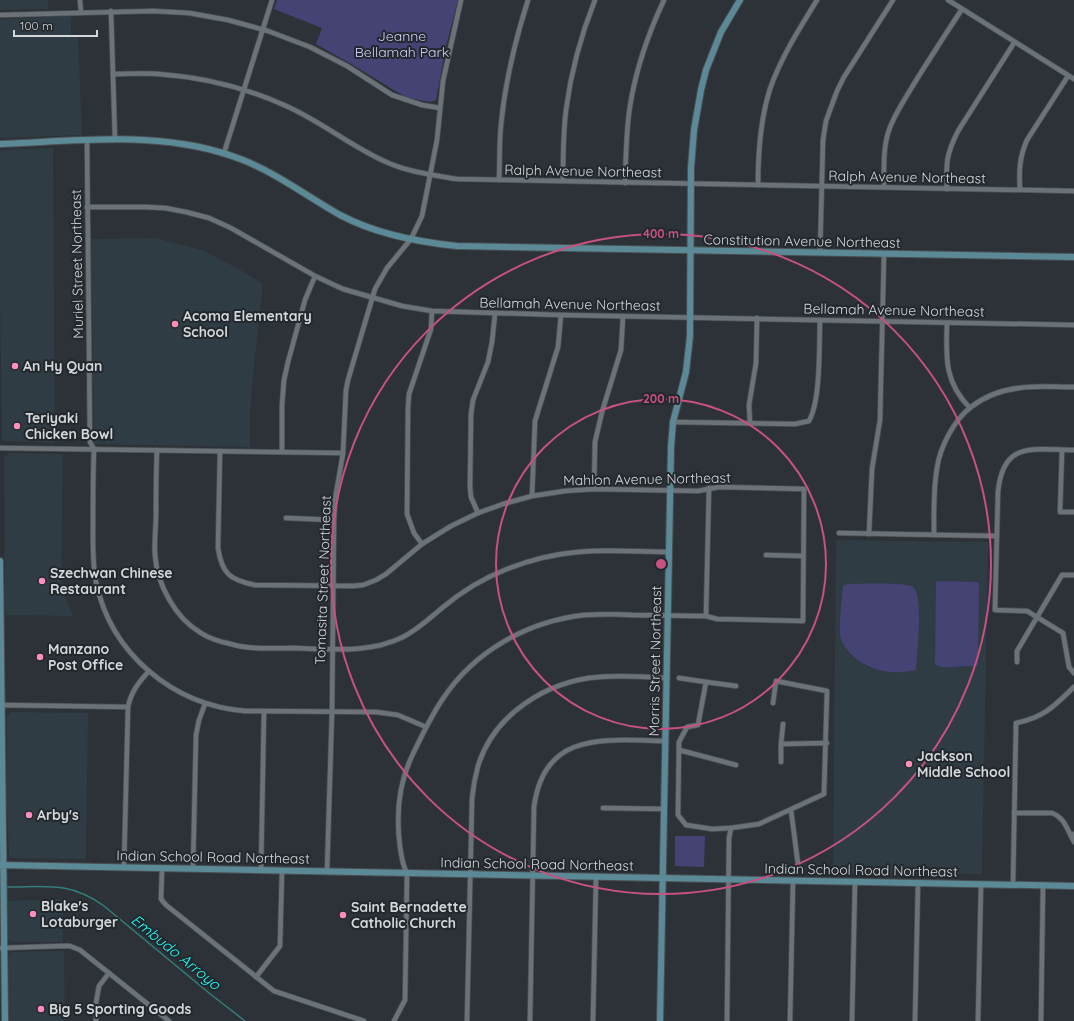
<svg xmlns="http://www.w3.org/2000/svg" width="1074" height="1021" viewBox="0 0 1074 1021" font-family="Quicksand,sans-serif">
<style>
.built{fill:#2f3c44}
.green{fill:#454274}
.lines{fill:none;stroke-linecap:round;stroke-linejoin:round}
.stream{stroke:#337e7b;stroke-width:1.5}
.street-casing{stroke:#494f53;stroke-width:6}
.secondary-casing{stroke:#494f53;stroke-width:8}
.street{stroke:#6b7278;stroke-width:4.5}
.secondary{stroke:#5b8a96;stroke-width:6}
.ring{fill:none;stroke:#c75181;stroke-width:2}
.poi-dot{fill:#fe8ebc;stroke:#22282d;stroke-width:1.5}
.labels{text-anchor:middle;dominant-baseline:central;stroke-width:4;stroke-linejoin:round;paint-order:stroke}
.park-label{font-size:14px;fill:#d0d0fd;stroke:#22282d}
.street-label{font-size:14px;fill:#d3d7da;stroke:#22282d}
.poi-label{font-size:14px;font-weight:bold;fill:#d3d7da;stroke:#22282d;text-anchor:start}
.water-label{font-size:15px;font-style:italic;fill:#1afff8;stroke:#22282d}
.centre{fill:#c75181;stroke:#22282d;stroke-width:2}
.ring-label{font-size:12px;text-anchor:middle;font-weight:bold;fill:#c75181;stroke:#22282d;stroke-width:4;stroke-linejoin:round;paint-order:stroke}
</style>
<rect width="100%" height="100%" fill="#2c3237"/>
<g class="built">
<polygon points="0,0 48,0 48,9 0,10"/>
<polygon points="71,16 71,36 78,37 82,135 3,138 0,137 0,19"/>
<polygon points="53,148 55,443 5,441 2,439 0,294 0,151 2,150"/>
<polygon points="155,238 202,250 237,268 263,284 254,365 250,413 250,447 94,444 91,239"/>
<polygon points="9,453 63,454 61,586 73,616 5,615 4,457"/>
<polygon points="836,540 988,542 982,874 833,874"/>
<polygon points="11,712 88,713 86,859 12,858 9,856 7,805 7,716"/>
<polygon points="63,899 63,942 12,942 9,941 8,938 8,901"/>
<polygon points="64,951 65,1021 9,1021 9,954 12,952"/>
</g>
<g class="green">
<polygon points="277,0 458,0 446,46 436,100 430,102 407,98 353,65 316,44 322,28 274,9"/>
<path d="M938,581l39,1 2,2 -1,79 -1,3 -2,1c-12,-4 -30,5 -40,-3l1,-82z"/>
<path d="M848,584c12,0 57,-2 65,3 11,8 4,69 3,83 -7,1 -15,3 -22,2 -20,0 -46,-13 -53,-33 -3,-9 1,-42 2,-53z"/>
<polygon points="675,836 705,836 704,867 675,866"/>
</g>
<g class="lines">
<path class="stream" d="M6,887c40,0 64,-6 98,19l105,87 36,28"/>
<g class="street-casing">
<g id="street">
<polyline points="80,0 81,12"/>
<polyline points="948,0 1074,79"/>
<polyline points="111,11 115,140"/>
<polyline points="0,15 153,11 189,13 228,20 268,31 310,47 347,66 392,95 422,105 440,108"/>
<path d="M113,74c15,0 30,-1 45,0 43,3 86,13 126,31 35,15 65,40 100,56 23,11 49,14 73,18l617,12"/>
<path d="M87,141l3,301 4,7c-1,23 -1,46 -1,69 0,22 -1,43 3,64 15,72 77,123 149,129l131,1 22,3 28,12"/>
<polyline points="224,153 272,0"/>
<path d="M499,180c1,-18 0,-37 2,-55 4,-43 14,-84 27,-125"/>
<path d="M563,181c0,-23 0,-47 3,-71 5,-38 15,-75 29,-110"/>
<path d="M625,183c1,-26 1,-52 5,-77 6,-37 18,-72 34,-106"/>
<path d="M758,185c0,-33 2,-65 12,-96 11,-32 30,-61 47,-89"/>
<path d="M884,187c0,-18 -1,-37 4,-54 5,-17 16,-32 24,-46 16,-26 33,-52 50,-78"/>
<path d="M947,189c-1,-26 -1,-34 11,-58l56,-88"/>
<path d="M1020,190c-1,-18 -1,-32 7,-50l41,-64"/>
<polyline points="87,207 145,207 165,208 186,212 209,218 231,228 315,276 343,289 402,306 432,311 561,315 1074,325"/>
<polyline points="820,253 823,140 826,121 837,91 844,77 893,0"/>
<path d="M947,323c-1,34 -3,59 23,85"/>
<path d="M673,422l122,2 14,-3c12,-21 10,-76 11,-101"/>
<polyline points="750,423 749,405 756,363 757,318"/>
<polyline points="0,448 343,453"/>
<path d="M157,450c-1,21 -1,42 -1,63 0,14 -2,28 -1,42 2,29 20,63 46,78 9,6 20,9 30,11 19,6 42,4 62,4 36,1 76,6 110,-11 14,-7 26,-18 39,-29 19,-16 42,-30 65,-39 23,-9 47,-15 71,-17 30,-3 61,0 91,0"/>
<polyline points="1062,450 1060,512 1074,512"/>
<path d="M1074,450c-41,0 -71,-10 -76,42l-3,118 32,1 36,22 6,34 5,6"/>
<path d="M220,451l-2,97c4,26 12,32 37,37l98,1 10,-1 13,-5 10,-6 36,-30 29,-18 27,-13 25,-9 29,-8 33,-5 29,-2 104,2 21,-4 85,2 -1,132 -86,-2 -11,-3c-24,0 -48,-1 -73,-1 -16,-1 -32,-1 -48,0 -57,6 -111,36 -143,85 -12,18 -21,37 -30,56 -14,29 -16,60 -12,91 2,10 2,18 7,26l-2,127 -11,21"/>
<polyline points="282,452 282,405 284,380 288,362 305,300 315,276"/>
<polyline points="594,489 595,442 602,412 621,350 623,316"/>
<polyline points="532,496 535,421 558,347 561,315"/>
<polyline points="478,513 471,497 470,487 471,414 473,400 488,362 492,342 495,314"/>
<polyline points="286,518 334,520"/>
<polyline points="839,533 997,536"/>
<polyline points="869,534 872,469 880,420 884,254"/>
<path d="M934,535c0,-22 -1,-45 3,-67 3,-21 17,-48 34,-61 13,-10 31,-17 48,-19 18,-3 37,-1 55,-1"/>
<polyline points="422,544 414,533 407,514 408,408 409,394 431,329 432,311"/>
<polyline points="766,555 803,556"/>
<polyline points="706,616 709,488"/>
<polyline points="1017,662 1017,651 1059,580 1062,575 1074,575"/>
<polyline points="679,678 706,682 698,725 687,727 679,742 678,815 686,825 712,829 731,828"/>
<polyline points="706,682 736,686"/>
<polyline points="1,705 128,707"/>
<polyline points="781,744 827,743"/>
<polyline points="679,750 736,765"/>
<polyline points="781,762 781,744 783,724"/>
<polyline points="603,808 664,809"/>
<polyline points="791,810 798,864"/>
<path d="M1014,813h38c11,4 14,13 19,23l3,-2"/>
<polyline points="1071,836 1074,842"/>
<path d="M124,867l4,-160c3,-15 10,-24 21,-36"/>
<polyline points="162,869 161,899 166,905 274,991 364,1021"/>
<polyline points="193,869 196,735 199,720 205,704"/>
<polyline points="261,870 264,711"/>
<polyline points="327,872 332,712 334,520 335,500 343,453 346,390 348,380 375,289 387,268 411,239 422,216 437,140 443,81 461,0"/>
<path d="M1013,885l3,-162c29,-6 38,-17 58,-36"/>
<polyline points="0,948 61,946 70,946 80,950 169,1021"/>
<polyline points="256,977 280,946 282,871"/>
<polyline points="96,1021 96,1003 99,986 109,973"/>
<path d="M467,1021l5,-222c1,-11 3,-22 6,-33 16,-52 69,-85 121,-89 22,-2 45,0 67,1"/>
<path d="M530,1021l4,-214c10,-77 72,-67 131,-66"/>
<polyline points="593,1021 596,877"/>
<polyline points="727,1021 729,838 731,828 759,824 824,794 827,691 776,681 773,703"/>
<polyline points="790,1021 793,881"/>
<polyline points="852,1021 855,882"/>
<polyline points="915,1021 918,883"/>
<polyline points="978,1021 981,884"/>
<polyline points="1041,1021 1043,885"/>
</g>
</g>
<g class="secondary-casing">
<g id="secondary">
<path d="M0,144c80,-3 166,-15 243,16 35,14 65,37 97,55 36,19 77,27 117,31l617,11"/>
<polyline points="0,561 5,1021"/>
<polyline points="0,865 1074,886"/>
<polyline points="660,1021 671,447 673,422 686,372 690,336 691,168 694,130 701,90 706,70 721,32 740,0"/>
</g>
</g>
<use href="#street" class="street"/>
<use href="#secondary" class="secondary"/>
</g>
<g class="ring">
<circle cx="661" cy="564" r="165"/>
<circle cx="661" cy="564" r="330"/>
</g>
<g class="poi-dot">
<circle cx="175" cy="324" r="4"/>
<circle cx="15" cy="366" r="4"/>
<circle cx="17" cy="426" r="4"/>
<circle cx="42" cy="581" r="4"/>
<circle cx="40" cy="657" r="4"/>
<circle cx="909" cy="764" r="4"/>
<circle cx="29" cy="815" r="4"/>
<circle cx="33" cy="914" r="4"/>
<circle cx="343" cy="915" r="4"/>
<circle cx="41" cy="1009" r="4"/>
</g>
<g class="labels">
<g class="park-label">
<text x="402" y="36">Jeanne<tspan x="402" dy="16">Bellamah Park</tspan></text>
</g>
<g class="street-label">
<text transform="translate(583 171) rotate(1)">Ralph Avenue Northeast</text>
<text transform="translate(907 177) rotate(1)">Ralph Avenue Northeast</text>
<text transform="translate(802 241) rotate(1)">Constitution Avenue Northeast</text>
<text transform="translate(77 264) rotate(-91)">Muriel Street Northeast</text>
<text transform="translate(570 304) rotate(1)">Bellamah Avenue Northeast</text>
<text transform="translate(894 310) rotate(1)">Bellamah Avenue Northeast</text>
<text transform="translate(647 479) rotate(-1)">Mahlon Avenue Northeast</text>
<text transform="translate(323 580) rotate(-88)">Tomasita Street Northeast</text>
<text transform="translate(655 661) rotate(-89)">Morris Street Northeast</text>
<text transform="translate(213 857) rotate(1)">Indian School Road Northeast</text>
<text transform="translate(537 864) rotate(1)">Indian School Road Northeast</text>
<text transform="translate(861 870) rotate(1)">Indian School Road Northeast</text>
</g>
<g class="poi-label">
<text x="183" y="316">Acoma Elementary<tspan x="183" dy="16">School</tspan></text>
<text x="23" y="366">An Hy Quan</text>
<text x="25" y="418">Teriyaki<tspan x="25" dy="16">Chicken Bowl</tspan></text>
<text x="50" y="573">Szechwan Chinese<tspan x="50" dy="16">Restaurant</tspan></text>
<text x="48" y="649">Manzano<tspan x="48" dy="16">Post Office</tspan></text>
<text x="917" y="756">Jackson<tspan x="917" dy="16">Middle School</tspan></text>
<text x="37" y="815">Arby's</text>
<text x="41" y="906">Blake's<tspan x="41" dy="16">Lotaburger</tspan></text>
<text x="351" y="907">Saint Bernadette<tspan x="351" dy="16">Catholic Church</tspan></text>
<text x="49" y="1009">Big 5 Sporting Goods</text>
</g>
<g class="water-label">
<text transform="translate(176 952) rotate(39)">Embudo Arroyo</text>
</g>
</g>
<circle cx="661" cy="564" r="6" class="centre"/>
<g class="ring-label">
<text x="661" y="238">400 m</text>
<text x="661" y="403">200 m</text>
</g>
<path d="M14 30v6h83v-6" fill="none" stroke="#d3d7da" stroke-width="2"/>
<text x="20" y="30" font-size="12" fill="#d3d7da" stroke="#22282d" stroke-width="3" paint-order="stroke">100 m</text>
</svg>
